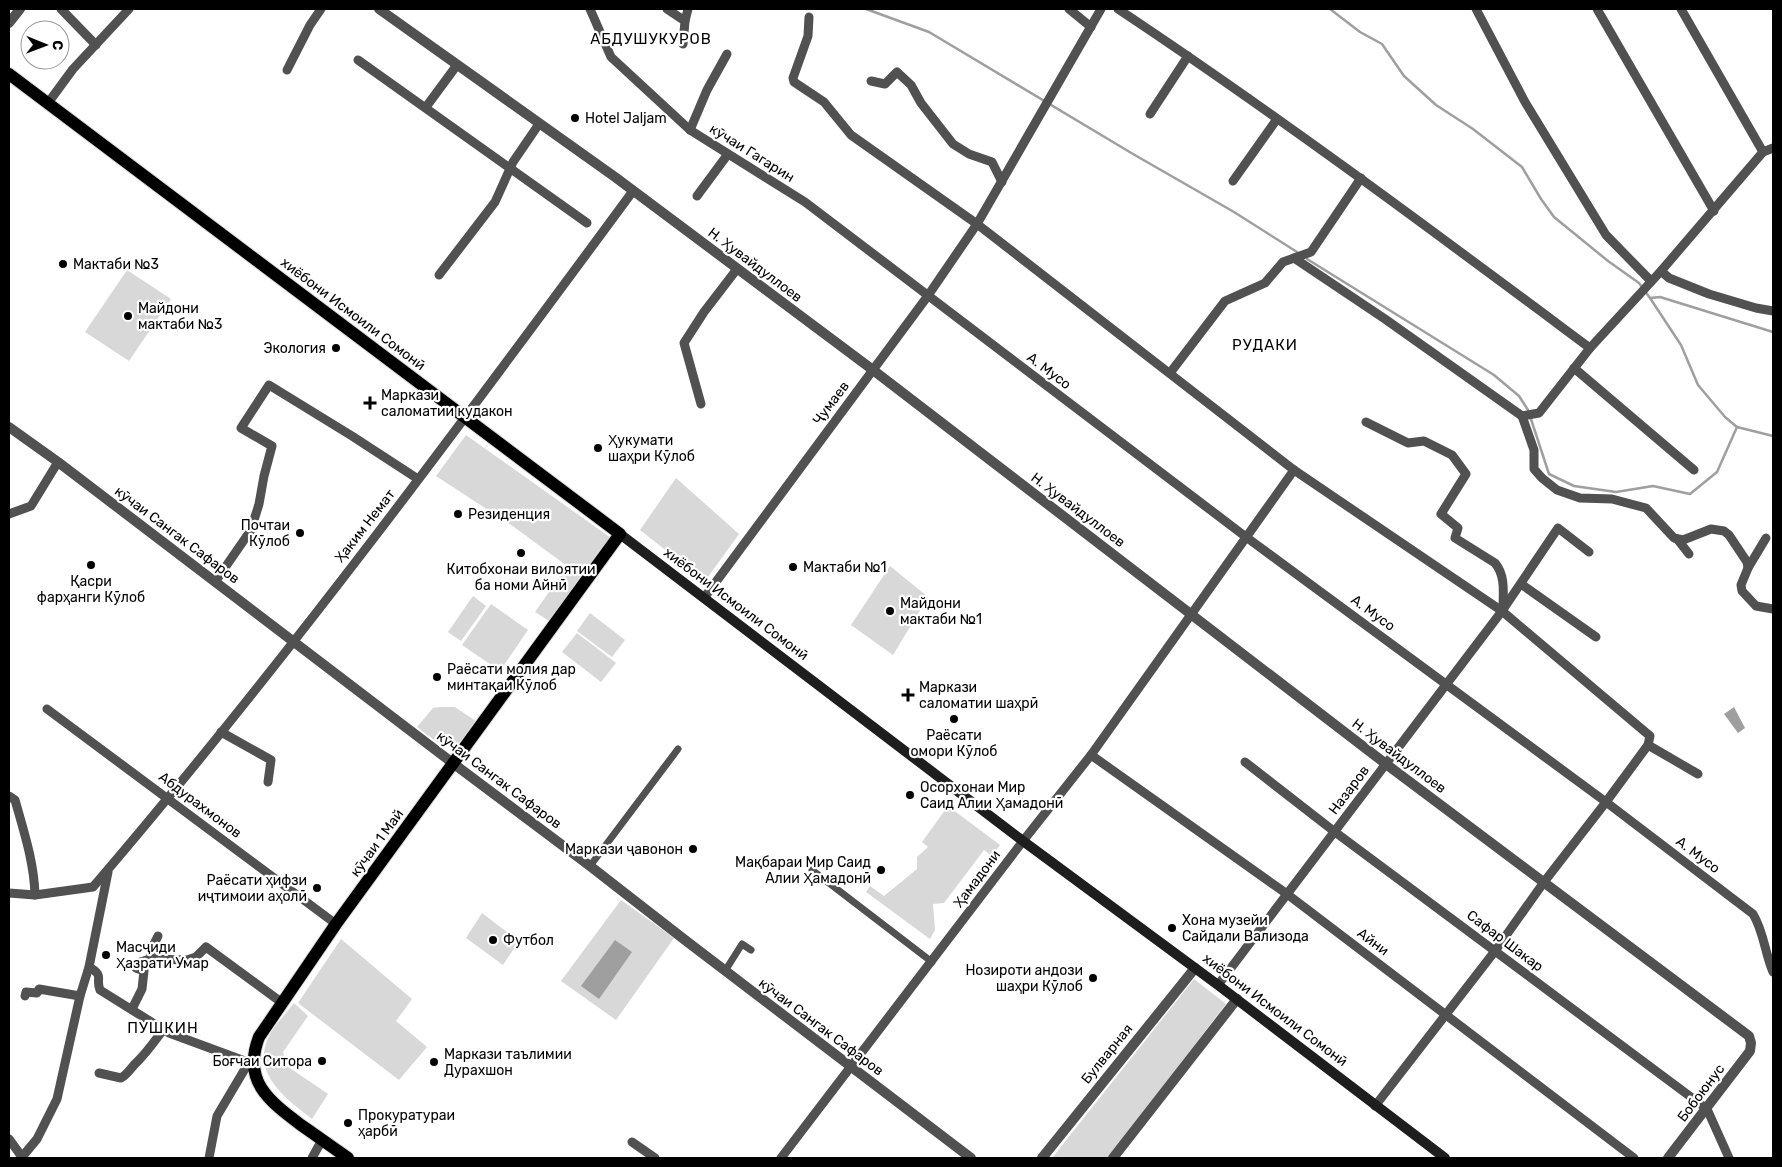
<svg xmlns="http://www.w3.org/2000/svg" width="1782" height="1167" viewBox="0 0 1782 1167" font-family="Rubik,sans-serif">
<style>
.green{fill:#d8d8d8}
.water{fill:#9f9f9f}
.lines{fill:none;stroke-linecap:round;stroke-linejoin:round}
.stream{stroke:#9f9f9f;stroke-width:2.5}
.primary-casing{stroke:#dbdbdb;stroke-width:14}
.pedestrian{stroke:#515151;stroke-width:7}
.minor{stroke:#515151;stroke-width:9}
.tertiary{stroke:#515151;stroke-width:10}
.secondary{stroke:#1e1e1e;stroke-width:10}
.primary{stroke:#000;stroke-width:12}
.poi-dot{fill:#000;stroke:#fff;stroke-width:2}
.labels{text-anchor:middle;dominant-baseline:central;stroke-width:4.5;stroke-linejoin:round;paint-order:stroke}
.poi-label{font-size:14px;fill:#000;stroke:#fff;text-anchor:start}
.street-label{font-size:14px;fill:#000;stroke:#fff}
.neighbourhood-label{font-size:15px;letter-spacing:1px;fill:#000;stroke:#fff}
</style>
<rect width="100%" height="100%" fill="#fff"/>
<g class="green">
<polygon points="127,270 171,299 129,361 85,332"/>
<polygon points="466,435 611,538 549,621 535,612 567,566 514,527 436,476"/>
<polygon points="676,478 739,534 705,581 640,530"/>
<polygon points="890,566 928,597 893,655 851,625"/>
<polygon points="473,596 486,606 461,641 448,632"/>
<polygon points="491,604 528,630 500,671 462,645"/>
<polygon points="590,613 625,640 612,657 577,631"/>
<polygon points="577,633 616,663 601,682 562,652"/>
<path d="M440,707h15l22,15c-27,34 -27,30 -60,5l16,-19z"/>
<polygon points="948,806 1000,845 992,856 984,850 944,903 933,904 935,930 930,939 866,892 870,886 884,896 917,869 917,857 928,847 922,842"/>
<polygon points="621,900 674,938 616,1020 561,981"/>
<polygon points="482,913 519,941 503,965 466,938"/>
<polygon points="341,939 412,999 396,1021 427,1047 399,1080 298,1003"/>
<polygon points="1194,979 1226,1004 1108,1158 1052,1158"/>
<path d="M294,1003l14,13 -25,36 4,14 41,28 -16,25c-23,-18 -59,-43 -45,-78 5,-14 18,-26 27,-38z"/>
</g>
<g class="water">
<polygon points="1734,707 1745,728 1738,733 1724,714"/>
<polygon points="615,940 632,952 599,999 581,986"/>
</g>
<g class="lines">
<g class="stream">
<polyline points="866,9 929,32 1133,154 1234,212 1297,252"/>
<polyline points="1330,9 1360,32 1382,44 1404,76 1436,105 1473,129 1522,167 1541,199 1554,217 1608,261 1639,283 1650,298 1681,345 1698,385 1725,417 1737,427 1773,436"/>
<polyline points="1307,259 1494,375 1519,396 1528,410 1549,474 1574,486 1616,492 1653,486 1690,494 1717,472 1737,427"/>
<polyline points="1650,298 1660,297 1773,332"/>
</g>
<g class="primary-casing">
<path id="primary" d="M9,74l611,460 -284,390 -77,113c-17,44 10,64 42,88 16,11 31,22 47,33"/>
</g>
<g class="pedestrian">
<polyline points="590,866 678,749"/>
<polyline points="812,870 932,962"/>
<polyline points="725,971 742,944 751,950"/>
</g>
<g class="minor">
<polyline points="61,9 96,45"/>
<path d="M590,9l21,48 79,73 115,72 441,335 360,265 147,112c11,18 12,40 20,58"/>
<polyline points="667,9 685,21 683,44"/>
<polyline points="1069,9 1091,27"/>
<path d="M1118,9c161,107 316,223 472,339"/>
<polyline points="1476,9 1525,102 1606,235 1651,281"/>
<polyline points="1597,9 1714,211"/>
<polyline points="1681,9 1763,152"/>
<polyline points="809,17 808,36 793,78 794,82 824,102 851,135 977,224 1294,470 1502,611 1650,736 1648,745 1606,802 1544,882 1495,951 1375,1106"/>
<polyline points="685,21 688,9"/>
<polyline points="358,60 587,223"/>
<polyline points="287,70 310,25 321,9"/>
<polyline points="871,81 885,84 897,72 911,85 921,103 953,144 969,154 992,162 1002,182"/>
<polyline points="48,103 73,69 129,9"/>
<polyline points="426,107 457,65"/>
<polyline points="1150,114 1188,56"/>
<polyline points="690,130 707,90 727,54"/>
<polyline points="1233,181 1277,119"/>
<polyline points="697,196 728,154"/>
<polyline points="1294,258 1385,319 1522,416 1534,450 1534,469 1542,478 1557,490 1580,498 1612,499 1646,508 1674,538 1683,540 1711,529 1724,531 1729,535 1747,562 1748,568 1741,585 1742,591 1756,606 1773,609"/>
<polyline points="1661,271 1669,278 1709,294 1756,308 1773,311"/>
<polyline points="439,275 495,202 513,162 539,124"/>
<polyline points="1574,368 1694,470"/>
<polyline points="1170,373 1225,301 1265,283 1283,262 1311,252 1361,178"/>
<polyline points="701,404 684,343 704,312 737,269"/>
<polyline points="1522,416 1539,413 1590,348 1661,271 1763,152 1773,148"/>
<path d="M1366,422l42,21 16,-2 28,14 14,19 -25,40 17,14 -3,10 40,25c11,13 8,31 8,46"/>
<polyline points="9,514 31,506 58,462"/>
<polyline points="1678,540 1689,554"/>
<polyline points="1748,568 1766,538"/>
<polyline points="215,582 251,530 259,504 264,476 272,446 241,428 269,385 352,436 418,479"/>
<polyline points="1521,584 1596,637"/>
<polyline points="704,598 927,297 977,224 1101,9"/>
<polyline points="47,709 336,924"/>
<polyline points="221,732 271,760 268,782"/>
<polyline points="1648,745 1698,774"/>
<polyline points="1091,755 1287,894 1634,1158"/>
<polyline points="1245,762 1335,832 1707,1109 1729,1158"/>
<path d="M9,796l6,4c9,32 19,62 20,95"/>
<path d="M9,893l26,2 58,-8c191,-223 366,-460 540,-696"/>
<polyline points="150,959 153,946 158,936"/>
<path d="M89,967c16,9 6,11 11,23l69,43 84,31"/>
<polyline points="1218,985 1502,611 1558,528 1589,552"/>
<polyline points="25,996 26,992 37,993 39,989 80,996"/>
<polyline points="132,1009 142,989 144,971 136,968 137,963 150,959 187,960 196,957 206,947 281,1002"/>
<path d="M99,1073l22,5c8,-5 10,-11 17,-17 10,-10 16,-19 25,-31"/>
<polyline points="9,1139 22,1157"/>
<polyline points="632,1142 655,1158"/>
<polyline points="23,1158 22,1157 37,1139 57,1099 80,996 89,967 108,872"/>
<polyline points="209,1158 217,1116 249,1062"/>
<polyline points="312,1158 322,1140"/>
<polyline points="781,1158 1023,841 1091,755 1294,470"/>
</g>
<g class="tertiary">
<polyline points="379,9 615,177 873,370 1386,764 1749,1036 1751,1043 1750,1051 1668,1158"/>
<polyline points="9,23 20,9"/>
<polyline points="9,427 58,462 454,764 590,866 685,940 971,1158"/>
<polyline points="1042,1158 1195,968"/>
<polyline points="1113,1158 1237,999"/>
</g>
<polyline class="secondary" points="620,534 1023,841 1218,985 1445,1158"/>
<use href="#primary" class="primary"/>
</g>
<g class="poi-dot">
<circle cx="575" cy="118" r="5"/>
<circle cx="63" cy="264" r="5"/>
<circle cx="128" cy="316" r="5"/>
<circle cx="336" cy="348" r="5"/>
<path d="M367.5 395.5h5v5h5v5h-5v5h-5v-5h-5v-5h5z"/>
<circle cx="598" cy="448" r="5"/>
<circle cx="458" cy="514" r="5"/>
<circle cx="300" cy="533" r="5"/>
<circle cx="521" cy="553" r="5"/>
<circle cx="91" cy="565" r="5"/>
<circle cx="793" cy="567" r="5"/>
<circle cx="890" cy="611" r="5"/>
<circle cx="437" cy="677" r="5"/>
<path d="M905.5 687.5h5v5h5v5h-5v5h-5v-5h-5v-5h5z"/>
<circle cx="954" cy="719" r="5"/>
<circle cx="910" cy="795" r="5"/>
<circle cx="693" cy="849" r="5"/>
<circle cx="881" cy="870" r="5"/>
<circle cx="317" cy="888" r="5"/>
<circle cx="1172" cy="928" r="5"/>
<circle cx="493" cy="940" r="5"/>
<circle cx="106" cy="955" r="5"/>
<circle cx="1093" cy="978" r="5"/>
<circle cx="322" cy="1061" r="5"/>
<circle cx="434" cy="1062" r="5"/>
<circle cx="348" cy="1123" r="5"/>
</g>
<g class="labels">
<g class="poi-label">
<text x="585" y="118">Hotel Jaljam</text>
<text x="73" y="264">Мактаби №3</text>
<text x="138" y="308">Майдони<tspan x="138" dy="16">мактаби №3</tspan></text>
<text x="326" y="348" text-anchor="end">Экология</text>
<text x="381" y="395">Маркази<tspan x="381" dy="16">саломатии кудакон</tspan></text>
<text x="608" y="440">Ҳукумати<tspan x="608" dy="16">шаҳри Кӯлоб</tspan></text>
<text x="468" y="514">Резиденция</text>
<text x="290" y="525" text-anchor="end">Почтаи<tspan x="290" dy="16">Кӯлоб</tspan></text>
<text x="803" y="567">Мактаби №1</text>
<text x="521" y="569" text-anchor="middle">Китобхонаи вилоятии<tspan x="521" dy="16">ба номи Айнӣ</tspan></text>
<text x="91" y="581" text-anchor="middle">Қасри<tspan x="91" dy="16">фарҳанги Кӯлоб</tspan></text>
<text x="900" y="603">Майдони<tspan x="900" dy="16">мактаби №1</tspan></text>
<text x="447" y="669">Раёсати молия дар<tspan x="447" dy="16">минтақаи Кӯлоб</tspan></text>
<text x="919" y="687">Маркази<tspan x="919" dy="16">саломатии шаҳрӣ</tspan></text>
<text x="954" y="735" text-anchor="middle">Раёсати<tspan x="954" dy="16">омори Кӯлоб</tspan></text>
<text x="920" y="787">Осорхонаи Мир<tspan x="920" dy="16">Саид Алии Ҳамадонӣ</tspan></text>
<text x="683" y="849" text-anchor="end">Маркази ҷавонон</text>
<text x="871" y="862" text-anchor="end">Мақбараи Мир Саид<tspan x="871" dy="16">Алии Ҳамадонӣ</tspan></text>
<text x="307" y="880" text-anchor="end">Раёсати ҳифзи<tspan x="307" dy="16">иҷтимоии аҳолӣ</tspan></text>
<text x="1182" y="920">Хона музейи<tspan x="1182" dy="16">Сайдали Вализода</tspan></text>
<text x="503" y="940">Футбол</text>
<text x="116" y="947">Масҷиди<tspan x="116" dy="16">Ҳазрати Умар</tspan></text>
<text x="1083" y="970" text-anchor="end">Нозироти андози<tspan x="1083" dy="16">шаҳри Кӯлоб</tspan></text>
<text x="444" y="1054">Маркази таълимии<tspan x="444" dy="16">Дурахшон</tspan></text>
<text x="312" y="1061" text-anchor="end">Боғчаи Ситора</text>
<text x="358" y="1115">Прокуратураи<tspan x="358" dy="16">ҳарбӣ</tspan></text>
</g>
<g class="street-label">
<text transform="translate(752 153) rotate(32)">кӯчаи Гагарин</text>
<text transform="translate(755 265) rotate(37)">Н. Ҳувайдуллоев</text>
<text transform="translate(353 314) rotate(37)">хиёбони Исмоили Сомонӣ</text>
<text transform="translate(1049 371) rotate(37)">А. Мусо</text>
<text transform="translate(831 403) rotate(-53)">Ҷумаев</text>
<text transform="translate(1078 510) rotate(37)">Н. Ҳувайдуллоев</text>
<text transform="translate(365 526) rotate(-52)">Ҳаким Немат</text>
<text transform="translate(177 535) rotate(37)">кӯчаи Сангак Сафаров</text>
<text transform="translate(736 604) rotate(37)">хиёбони Исмоили Сомонӣ</text>
<text transform="translate(1373 613) rotate(36)">А. Мусо</text>
<text transform="translate(1399 756) rotate(37)">Н. Ҳувайдуллоев</text>
<text transform="translate(499 780) rotate(37)">кӯчаи Сангак Сафаров</text>
<text transform="translate(1349 790) rotate(-53)">Назаров</text>
<text transform="translate(200 805) rotate(37)">Абдурахмонов</text>
<text transform="translate(377 843) rotate(-54)">кӯчаи 1 Май</text>
<text transform="translate(1698 855) rotate(37)">А. Мусо</text>
<text transform="translate(977 879) rotate(-53)">Ҳамадони</text>
<text transform="translate(1505 941) rotate(37)">Сафар Шакар</text>
<text transform="translate(1373 942) rotate(37)">Айни</text>
<text transform="translate(1275 1010) rotate(37)">хиёбони Исмоили Сомонӣ</text>
<text transform="translate(821 1027) rotate(37)">кӯчаи Сангак Сафаров</text>
<text transform="translate(1107 1054) rotate(-51)">Булварная</text>
<text transform="translate(1701 1093) rotate(-53)">Бобоюнус</text>
</g>
<g class="neighbourhood-label">
<text x="651" y="39">АБДУШУКУРОВ</text>
<text x="1265" y="345">РУДАКИ</text>
<text x="163" y="1028">ПУШКИН</text>
</g>
</g>
<rect width="1782" height="1167" fill="none" stroke="#000000" stroke-width="20"/>
<g transform="translate(45 45) rotate(91)"><circle r="24" fill="#ffffff" stroke="#999999"/>
<path d="M0-4L9 19L0 12L-9 19Z" fill="#000000"/>
<text y="-8" font-size="14" font-weight="bold" text-anchor="middle" fill="#000000">С</text>
</g>
</svg>
